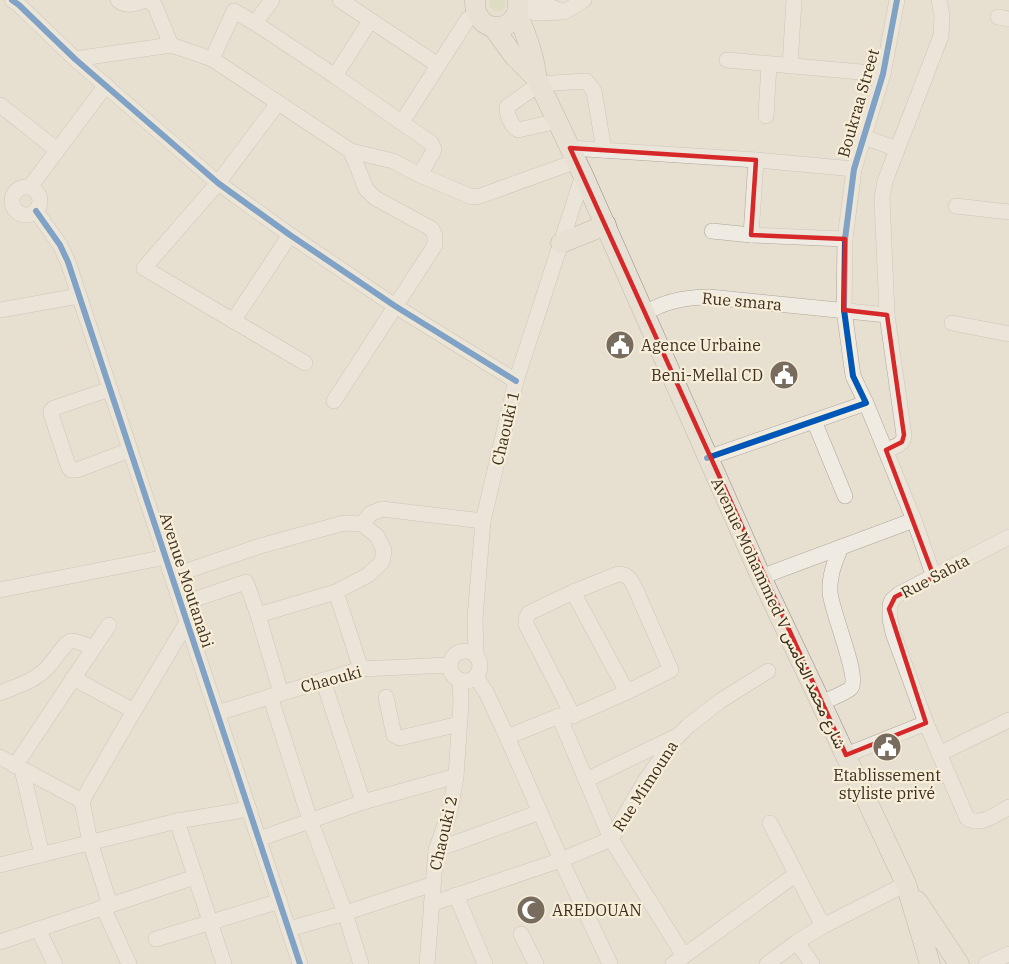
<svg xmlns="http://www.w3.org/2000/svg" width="1009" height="964" viewBox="0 0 1009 964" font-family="'IBM Plex Serif',Vazirmatn,serif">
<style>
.green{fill:#d6d7b3}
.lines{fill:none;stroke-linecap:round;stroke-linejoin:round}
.minor-casing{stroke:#ada599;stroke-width:16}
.major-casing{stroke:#928b80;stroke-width:21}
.minor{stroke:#efebe3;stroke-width:15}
.major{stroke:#e6e1d4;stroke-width:20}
.cycleway-casing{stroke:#f7eed8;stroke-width:10}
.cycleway{stroke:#0057b8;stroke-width:6}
.marked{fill:none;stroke:#d62828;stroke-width:4.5;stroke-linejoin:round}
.labels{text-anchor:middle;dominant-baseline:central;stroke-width:4.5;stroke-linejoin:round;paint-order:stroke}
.street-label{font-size:16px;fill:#3d2e20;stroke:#f7eed8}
.poi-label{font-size:16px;fill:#3d2e20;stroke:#f7eed8;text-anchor:start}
</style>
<rect width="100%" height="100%" fill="#e7e0d1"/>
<polygon class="green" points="490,0 505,0 505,7 501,11 494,11 489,6"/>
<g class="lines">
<g class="minor-casing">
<g id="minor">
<polyline points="12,0 19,5 75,59 218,183 290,235 395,306 516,381"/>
<path d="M118,0c8,8 18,3 28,0"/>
<polyline points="148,0 155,6 171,45"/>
<polyline points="340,0 438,65"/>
<polyline points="534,0 559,10"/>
<polyline points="519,10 538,13 564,12 584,0"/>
<polyline points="998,17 1009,19"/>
<polyline points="255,23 272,0"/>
<polyline points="75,59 171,45 212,59 351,151 366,189 375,198 432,229 435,236 435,245 334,401"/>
<polyline points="212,59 234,11 255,23 335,76 431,143 434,149 433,152 420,175"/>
<polyline points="727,60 883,74"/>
<polyline points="790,66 794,0"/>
<polyline points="335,76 370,21"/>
<polyline points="278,103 218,183 144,268 305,363"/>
<polyline points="0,105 57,150"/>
<polyline points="766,116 769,64"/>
<path d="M558,121l-40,9c-7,-5 -11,-14 -11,-23l32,-23 47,-3 8,10 10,59"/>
<polyline points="402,122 464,25 468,19 477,14"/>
<polyline points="864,137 897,149"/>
<polyline points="570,148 756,160 854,169"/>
<polyline points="351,151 393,161 420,175 472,197 480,196 577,161"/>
<polyline points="30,187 106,85"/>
<circle cx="26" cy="201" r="14"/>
<polyline points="956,206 1009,212"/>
<polyline points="36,211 60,245 68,262 300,964"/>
<polyline points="712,231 751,235 845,239"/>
<polyline points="751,235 756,160"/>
<polyline points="0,310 79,296"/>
<path d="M644,314c20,-13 41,-17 65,-17l178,18"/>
<polyline points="233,321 290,235"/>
<polyline points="952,323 1009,334"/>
<polyline points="110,389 54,408 51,411 51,414 69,468 71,470 77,470 130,450"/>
<polyline points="866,403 914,520 934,577"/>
<polyline points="814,421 845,496"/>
<path d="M886,450c8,-3 18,-5 18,-15l-17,-120 -5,-117 3,-17 56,-145 1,-20 -3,-16"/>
<polyline points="707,458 866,403 853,376 844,310 845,239 854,169 883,74 897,0"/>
<polyline points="362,524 370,514 382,509 483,521"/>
<path d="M1009,537l-110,57 -7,6 -2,5v14l3,14 33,90 41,95c13,9 30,-4 42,-11"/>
<polyline points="172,576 260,546 344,523 362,524 377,536 384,550 382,562 368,575 336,592 258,615"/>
<polyline points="761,577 914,520"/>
<polyline points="0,590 166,557"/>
<polyline points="336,592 361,669"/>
<polyline points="573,592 627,692"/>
<polyline points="181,604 246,582 258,615 281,693"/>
<circle cx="465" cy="666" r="15"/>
<polyline points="476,655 475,618 483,521 516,381 583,175"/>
<polyline points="478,673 476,677 486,692 507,737 561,860 610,964"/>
<polyline points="73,678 134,711"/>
<polyline points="323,680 363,802"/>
<path d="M0,693c16,-7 33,-11 46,-24 6,-5 18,-26 25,-28 6,-1 16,5 22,7"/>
<polyline points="270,696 310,820 345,913 361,964"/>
<polyline points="386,697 394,735 400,738 459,724"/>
<path d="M821,703c8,-4 25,-10 30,-15 9,-12 -20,-77 -21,-96 -1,-16 5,-31 11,-45"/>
<polyline points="217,713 361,669 449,665"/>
<polyline points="559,716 611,839 684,956"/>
<path d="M507,737l52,-21h14l54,-24 44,-22 -36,-82c-4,-8 -7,-14 -17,-14l-45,18 -44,21 -3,5v6l47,92"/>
<polyline points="939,754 1009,720"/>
<polyline points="846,755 926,723"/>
<polyline points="0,757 82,801"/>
<polyline points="15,766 109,625"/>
<polyline points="22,769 42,855"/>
<polyline points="586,780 675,737"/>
<polyline points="177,821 224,964"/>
<polyline points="770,823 823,926"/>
<polyline points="259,839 363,802 456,776"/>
<polyline points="436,850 540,812"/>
<polyline points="0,865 177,821 249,809"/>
<polyline points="456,895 485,964"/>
<polyline points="431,904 561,860 611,839 645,781 675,739 688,726 720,701 768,671"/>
<polyline points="110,905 90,842 82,801 134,711 187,622"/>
<polyline points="103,907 129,964"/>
<polyline points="38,929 55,964"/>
<polyline points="289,929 345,913 433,884"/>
<polyline points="521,934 536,964"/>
<polyline points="156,939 280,901"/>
<polyline points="0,942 195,877"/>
<polyline points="797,942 812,964"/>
<polyline points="427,964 436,850 450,811 456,776 461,703 460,681"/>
<polyline points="673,964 795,875"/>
<polyline points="767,964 797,942 823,926 906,884"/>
<polyline points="986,964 1009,954"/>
</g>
</g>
<g class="major-casing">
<g id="major">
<path d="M475,0c-2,36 46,36 43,0"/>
<path d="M517,14c10,21 17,42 20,65"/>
<polyline points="493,27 514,56 537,79 583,175 761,577 821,703 906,884 930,964"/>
<polyline points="561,243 606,225"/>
<polyline points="917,901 959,964"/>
</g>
</g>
<use href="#minor" class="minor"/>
<use href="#major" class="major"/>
<g class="cycleway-casing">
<g id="cycleway">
<polyline points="12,0 19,5 75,59 218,183 290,235 395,306 516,381"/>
<polyline points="36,211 60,245 68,262 300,964"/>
<polyline points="707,458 866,403 853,376 844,310 845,239 854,169 883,74 897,0"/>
</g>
</g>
<use href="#cycleway" class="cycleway"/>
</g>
<path d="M0 0H1009V964H0ZM570,148l186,12 -5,75 94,4 -1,71 43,5 17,120 -2,7 -16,8 48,127 -39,20 -6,12 37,114 -80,32z" fill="#e7e0d1" fill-opacity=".55" fill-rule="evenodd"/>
<path class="marked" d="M570,148l186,12 -5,75 94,4 -1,71 43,5 17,120 -2,7 -16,8 48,127 -39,20 -6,12 37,114 -80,32z"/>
<defs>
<g id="civic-disc" transform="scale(1.5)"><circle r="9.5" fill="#786c5e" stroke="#f7eed8"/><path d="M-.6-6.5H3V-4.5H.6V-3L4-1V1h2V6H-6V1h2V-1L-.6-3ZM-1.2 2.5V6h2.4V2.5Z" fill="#fff"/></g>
<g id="mosque-disc" transform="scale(1.5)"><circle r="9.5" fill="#786c5e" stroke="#f7eed8"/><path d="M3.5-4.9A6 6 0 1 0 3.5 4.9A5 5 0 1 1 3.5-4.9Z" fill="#fff"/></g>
</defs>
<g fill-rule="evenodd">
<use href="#civic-disc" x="620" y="345"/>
<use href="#civic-disc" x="784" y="375"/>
<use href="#civic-disc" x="887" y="747"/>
<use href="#mosque-disc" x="531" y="910"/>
</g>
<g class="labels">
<g class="street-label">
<text transform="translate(858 103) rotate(-74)">Boukraa Street</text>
<text transform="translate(742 301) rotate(5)">Rue smara</text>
<text transform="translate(505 428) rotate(-77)">Chaouki 1</text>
<text transform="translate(935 576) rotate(-28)">Rue Sabta</text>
<text transform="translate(187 580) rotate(72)">Avenue Moutanabi</text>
<text transform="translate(779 613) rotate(65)">Avenue Mohammed V شارع محمد الخامس</text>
<text transform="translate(331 679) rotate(-15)">Chaouki</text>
<text transform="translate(645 786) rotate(-57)">Rue Mimouna</text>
<text transform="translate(443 833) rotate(-77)">Chaouki 2</text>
</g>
<g class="poi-label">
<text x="641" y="345">Agence Urbaine</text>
<text x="763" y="375" text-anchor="end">Beni-Mellal CD</text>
<text x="887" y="775" text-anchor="middle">Etablissement<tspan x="887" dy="18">styliste privé</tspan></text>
<text x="552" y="910">AREDOUAN</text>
</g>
</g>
</svg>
